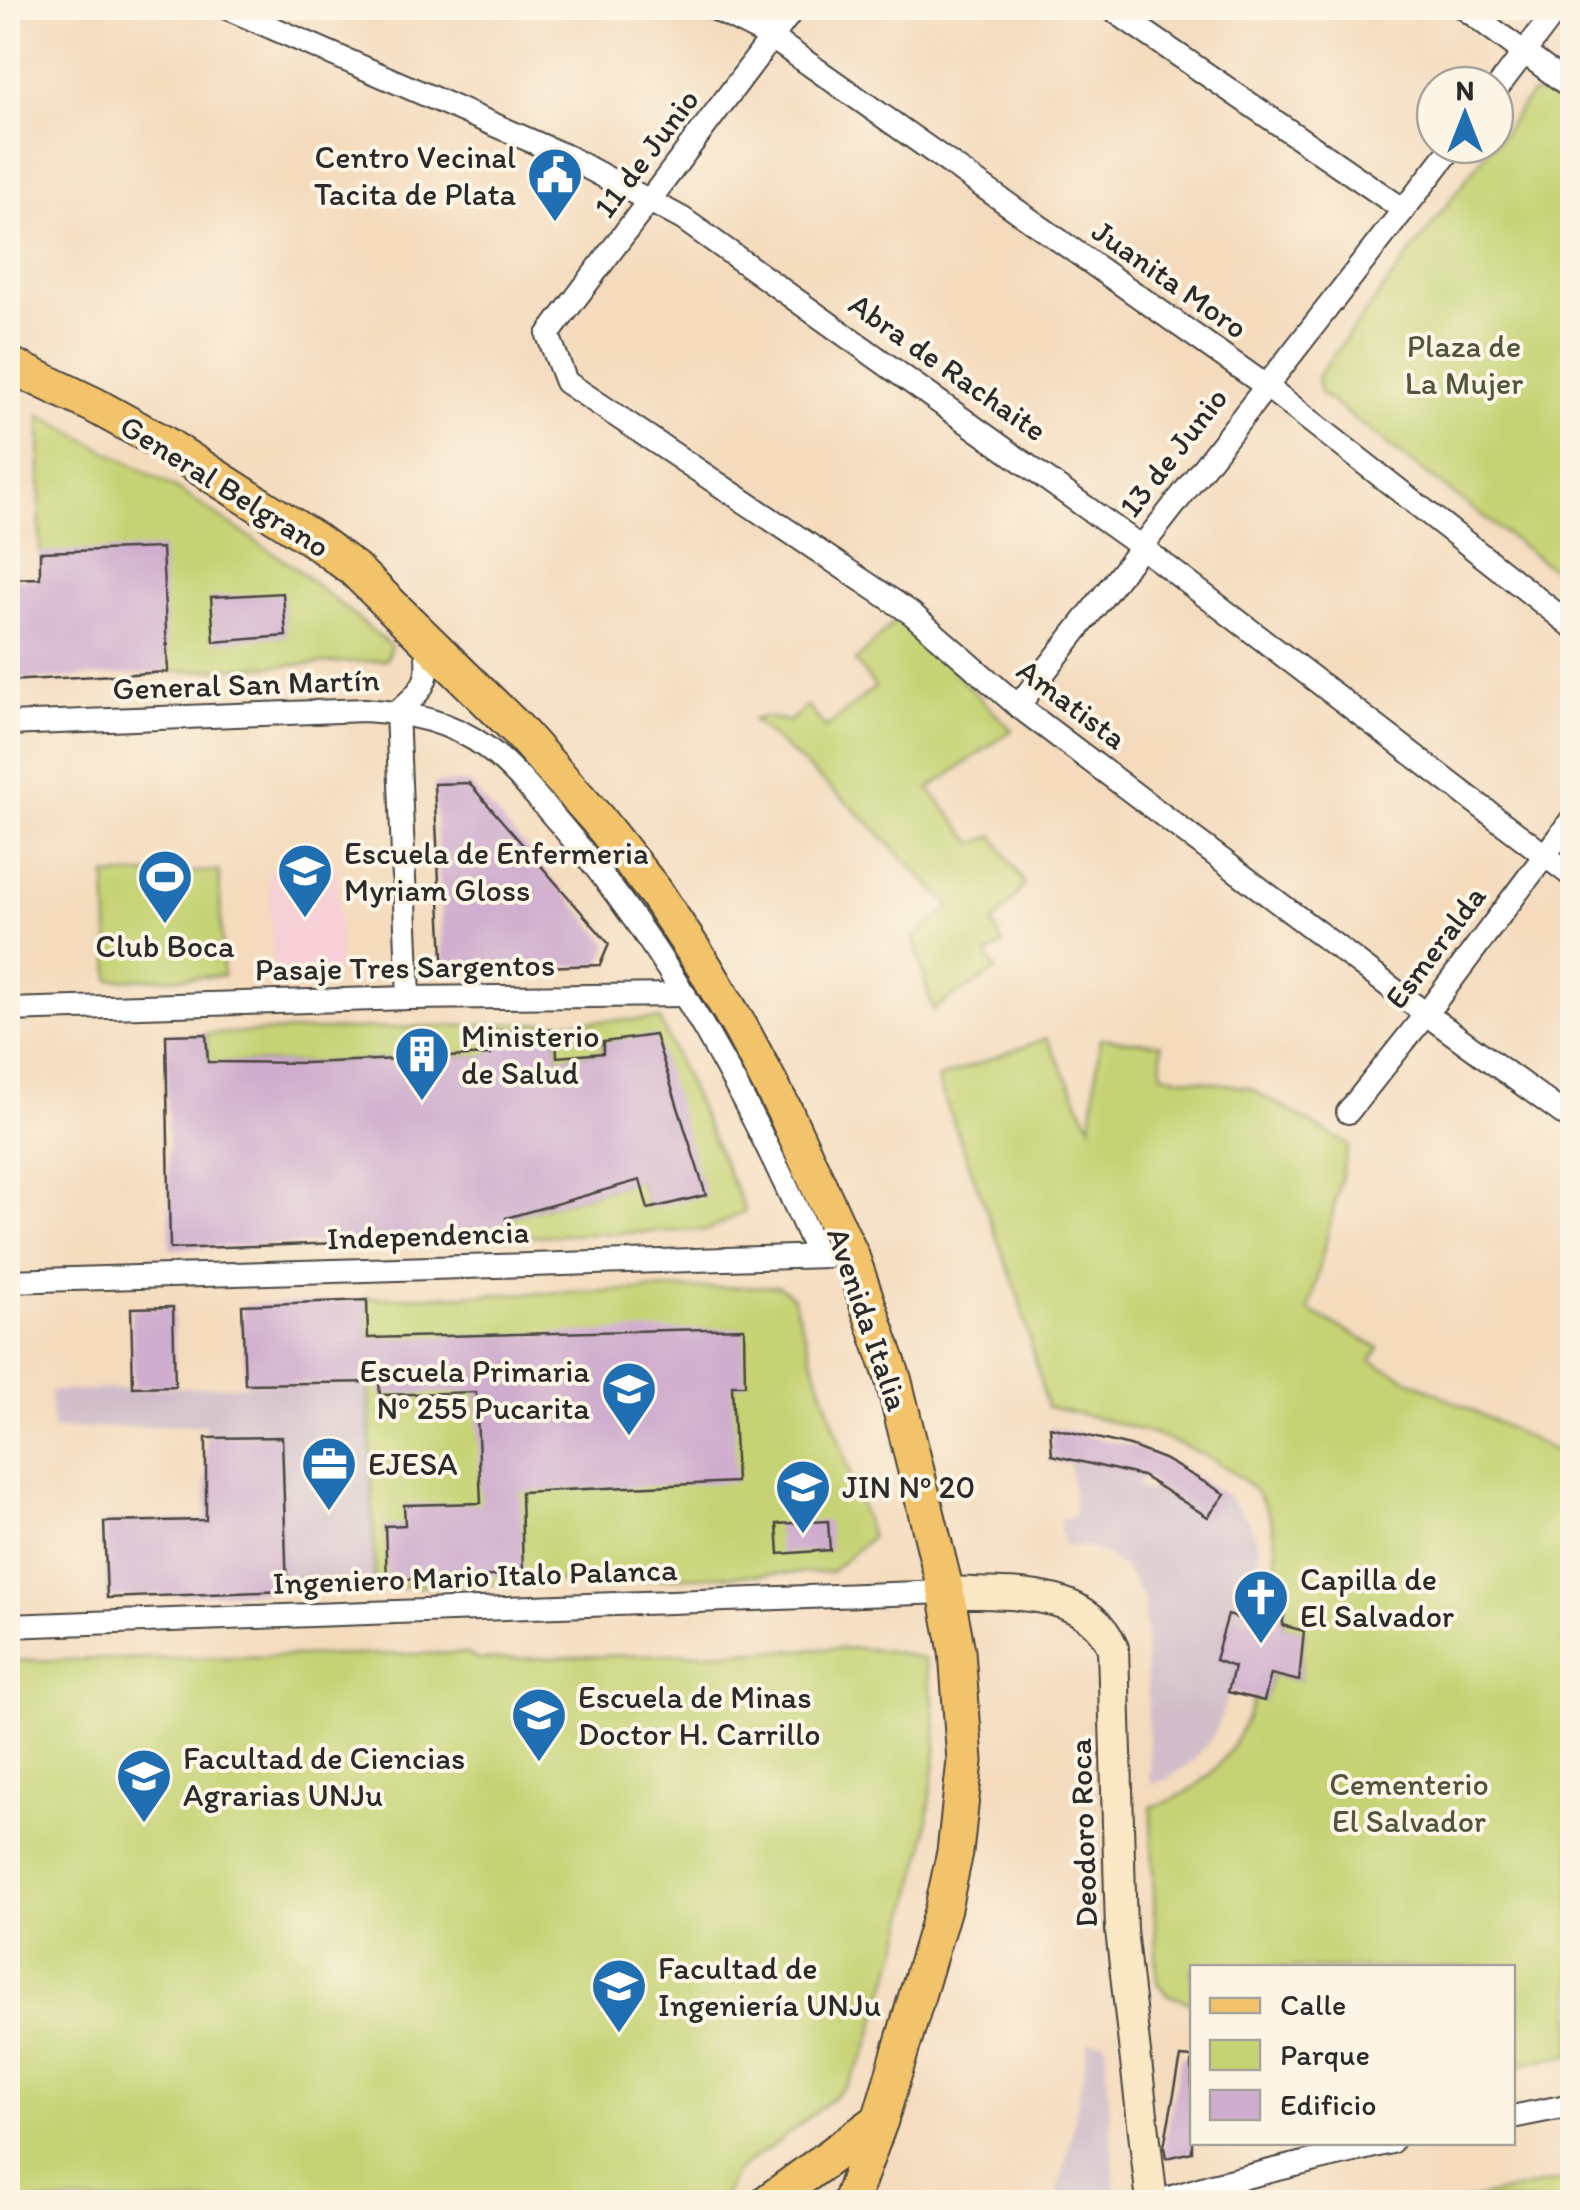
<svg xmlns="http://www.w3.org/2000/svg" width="1580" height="2210" viewBox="0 0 1580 2210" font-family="Itim,sans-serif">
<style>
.built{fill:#f6cfd7}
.industrial{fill:#d1bdc9}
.green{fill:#c6d375;stroke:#787f50;stroke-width:2.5}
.building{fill:#cfadce}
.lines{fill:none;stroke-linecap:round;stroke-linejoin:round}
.street-casing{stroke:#494541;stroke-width:26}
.secondary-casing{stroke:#494541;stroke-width:34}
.primary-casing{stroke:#494541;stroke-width:39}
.street{stroke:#fff;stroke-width:22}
.secondary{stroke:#fae7c3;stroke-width:30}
.primary{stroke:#f2c36a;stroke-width:35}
.labels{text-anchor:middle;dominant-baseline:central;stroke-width:8;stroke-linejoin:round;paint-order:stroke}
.street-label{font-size:32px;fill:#2b2b2b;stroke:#fcf5e5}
.poi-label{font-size:32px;fill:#2b2b2b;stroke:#fcf5e5;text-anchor:start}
.park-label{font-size:32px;fill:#52553e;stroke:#fcf5e5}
</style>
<rect width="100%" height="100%" fill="#fcf5e5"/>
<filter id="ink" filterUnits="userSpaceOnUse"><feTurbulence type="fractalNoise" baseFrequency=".01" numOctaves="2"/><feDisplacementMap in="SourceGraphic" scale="20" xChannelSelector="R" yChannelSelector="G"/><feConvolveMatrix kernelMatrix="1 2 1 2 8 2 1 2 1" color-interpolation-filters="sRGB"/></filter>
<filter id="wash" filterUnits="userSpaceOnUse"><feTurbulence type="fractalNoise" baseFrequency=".0048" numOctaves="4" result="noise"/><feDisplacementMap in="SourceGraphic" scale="40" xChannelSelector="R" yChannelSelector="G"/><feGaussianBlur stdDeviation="2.25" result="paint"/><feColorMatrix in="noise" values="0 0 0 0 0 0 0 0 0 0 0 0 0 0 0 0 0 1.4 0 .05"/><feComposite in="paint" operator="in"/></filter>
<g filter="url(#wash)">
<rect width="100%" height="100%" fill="#f4dbbe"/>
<polygon class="built" points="337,863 340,971 273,974 269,869"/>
<g class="industrial">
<polygon points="369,1382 375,1588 287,1591 282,1437 206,1438 205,1425 52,1429 50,1391"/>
<polygon points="1051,1448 1089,1456 1088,1463 1118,1470 1150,1454 1138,1487 1151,1492 1155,1485 1208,1517 1225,1494 1248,1519 1259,1546 1255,1596 1223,1712 1213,1736 1195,1759 1166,1780 1150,1784 1144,1601 1127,1571 1107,1555 1088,1548 1063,1546 1059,1519 1075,1516 1070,1464 1053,1463"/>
<polygon points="1105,2041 1116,2202 1056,2202 1073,2128 1088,2042"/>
</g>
<g class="green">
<polygon points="1547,92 1572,112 1572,584 1320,393 1317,377 1492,145 1495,145 1530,95"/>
<polygon points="40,415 177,489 293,566 391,646 386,660 168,672 40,552"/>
<path d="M899,617l113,113 -83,59 45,54 20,-7 31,49 -32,39 10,21 -16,10 9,15c-21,17 -43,23 -63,41l-19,-73 37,-31 -89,-91 -109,-96 10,-3 27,4 17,-15 19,22 49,-41 -20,-26z"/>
<polygon points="219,871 223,976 110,980 106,876"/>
<polygon points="659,1019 745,1211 708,1230 507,1237 506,1218 640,1180 648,1208 603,1042 603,1053 557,1057 556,1030 489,1031 491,1055 306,1063 208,1062 206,1034"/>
<path d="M1047,1038l44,88 9,-88 61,6 1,30 87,14 100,57 -40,166 70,37 -8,13 201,98v595l-59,12 -1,-98h-320v36l-23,-9 -12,-12 -6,-176c56,-15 85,-55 103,-109l10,2 7,-26 28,7 5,-49 -22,-7 4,-21 -13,-5c5,-28 7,-64 -7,-91 -27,-58 -161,-90 -219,-101l-30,-116 -80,-212z"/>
<polygon points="779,1286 792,1296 871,1537 831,1572 375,1588 366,1298"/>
<polygon points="855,1648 889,1651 924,1659 933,1700 937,1744 925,1844 900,1944 865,2056 848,2085 781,2140 737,2170 720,2202 15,2202 8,2197 8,1661 466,1653 479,1660"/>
<polygon points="1572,2178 1572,2202 1459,2202"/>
</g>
<g id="blocks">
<g class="building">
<polygon points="162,548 168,672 8,681 8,579 40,578 40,552"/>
<polygon points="283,593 286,636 214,642 211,597"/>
<polygon points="469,783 609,944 600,965 455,970 443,958 434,784"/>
<polygon points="556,1030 557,1057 603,1053 603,1042 655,1035 706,1195 648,1209 640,1180 506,1218 507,1237 170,1249 166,1035 206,1034 208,1062 306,1063 491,1055 488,1031"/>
<polygon points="367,1300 368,1338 744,1328 745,1385 732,1385 736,1482 521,1492 523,1575 387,1580 385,1526 405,1525 404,1505 481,1503 476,1392 380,1395 379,1382 245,1384 242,1305"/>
<polygon points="173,1307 175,1386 133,1387 131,1308"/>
<polygon points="1050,1427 1130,1446 1164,1459 1225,1494 1208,1517 1142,1476 1052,1455"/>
<polygon points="282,1437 287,1591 107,1598 104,1522 206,1520 206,1438"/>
<polygon points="828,1521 830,1550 779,1554 777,1524"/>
<polygon points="1255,1596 1286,1604 1282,1625 1304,1631 1299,1681 1271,1674 1264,1701 1228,1692 1234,1667 1215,1660 1228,1615 1248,1621"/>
<polygon points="1181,2057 1192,2058 1192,2152 1166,2158 1164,2146"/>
</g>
</g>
</g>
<g filter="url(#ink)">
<use href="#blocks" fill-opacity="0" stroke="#494541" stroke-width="2.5"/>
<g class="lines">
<g class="street-casing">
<g id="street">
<polyline points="227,8 568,157 683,219 1140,546 1572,876"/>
<polyline points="713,8 772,38 1266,386 1572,626"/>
<polyline points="794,8 548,335 566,382 911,613 1018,706 1426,1014 1572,1120"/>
<polyline points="1110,8 1404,210"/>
<polyline points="1464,8 1572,88"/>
<polyline points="1495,91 1558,8"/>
<polyline points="1018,706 1454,145"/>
<polyline points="397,712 409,998"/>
<path d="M397,712c31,-25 34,-35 28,-74"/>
<path d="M8,724l357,-14c44,3 86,11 122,38 28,21 51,51 74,77 110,128 189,276 257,431"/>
<polyline points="8,1010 409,998 685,995"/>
<polyline points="1348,1112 1426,1014 1572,819"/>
<polyline points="8,1281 827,1256"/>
<polyline points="8,1626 946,1592"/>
<polyline points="1512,2117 1572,2105"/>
<polyline points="1156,2202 1212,2185 1391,2142"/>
</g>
</g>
<g class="secondary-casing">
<path id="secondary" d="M946,1592c58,4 139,-8 167,56l8,282 31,272"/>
</g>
<g class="primary-casing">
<g id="primary">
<polyline points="8,364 94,405 161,442 316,541 354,569 517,729 597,819 655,892 705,968 742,1031 785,1112 851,1256 893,1378 946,1592 957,1651 965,1761 955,1852 943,1908 880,2120 850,2202"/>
<polyline points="768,2202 880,2120"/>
</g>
</g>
<use href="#street" class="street"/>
<use href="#secondary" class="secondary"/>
<use href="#primary" class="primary"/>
</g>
</g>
<defs>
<g id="civic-pin" transform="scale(2.875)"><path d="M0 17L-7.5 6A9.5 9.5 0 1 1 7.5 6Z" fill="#1f6fb2" stroke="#fcf5e5"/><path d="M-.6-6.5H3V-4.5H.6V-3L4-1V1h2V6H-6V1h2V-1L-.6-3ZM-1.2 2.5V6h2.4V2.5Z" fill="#fff"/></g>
<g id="university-pin" transform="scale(2.875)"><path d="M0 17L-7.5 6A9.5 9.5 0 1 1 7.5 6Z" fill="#1f6fb2" stroke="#fcf5e5"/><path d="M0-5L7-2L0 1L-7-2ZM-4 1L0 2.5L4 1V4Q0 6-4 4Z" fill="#fff"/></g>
<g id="stadium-pin" transform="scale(2.875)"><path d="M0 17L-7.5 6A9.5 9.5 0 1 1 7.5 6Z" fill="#1f6fb2" stroke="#fcf5e5"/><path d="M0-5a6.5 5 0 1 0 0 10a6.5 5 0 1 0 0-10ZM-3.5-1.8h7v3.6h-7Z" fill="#fff"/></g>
<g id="building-pin" transform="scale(2.875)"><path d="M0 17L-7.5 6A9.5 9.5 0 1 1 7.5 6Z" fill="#1f6fb2" stroke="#fcf5e5"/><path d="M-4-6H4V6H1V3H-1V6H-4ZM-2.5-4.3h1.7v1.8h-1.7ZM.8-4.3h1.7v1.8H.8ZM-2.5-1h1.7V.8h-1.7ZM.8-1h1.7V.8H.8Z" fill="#fff"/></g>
<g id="school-pin" transform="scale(2.875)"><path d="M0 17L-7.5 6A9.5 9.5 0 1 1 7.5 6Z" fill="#1f6fb2" stroke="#fcf5e5"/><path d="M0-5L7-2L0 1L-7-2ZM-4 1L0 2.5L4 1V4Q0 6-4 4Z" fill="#fff"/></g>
<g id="office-pin" transform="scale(2.875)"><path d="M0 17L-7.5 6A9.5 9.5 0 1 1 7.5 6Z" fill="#1f6fb2" stroke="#fcf5e5"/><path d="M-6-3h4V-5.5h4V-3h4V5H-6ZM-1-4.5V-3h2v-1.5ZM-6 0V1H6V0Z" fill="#fff"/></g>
<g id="church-pin" transform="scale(2.875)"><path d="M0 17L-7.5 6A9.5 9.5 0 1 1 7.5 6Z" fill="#1f6fb2" stroke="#fcf5e5"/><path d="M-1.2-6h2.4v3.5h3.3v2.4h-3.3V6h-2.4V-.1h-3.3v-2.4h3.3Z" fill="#fff"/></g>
</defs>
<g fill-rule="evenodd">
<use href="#civic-pin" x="555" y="175"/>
<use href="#university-pin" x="305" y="871"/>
<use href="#stadium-pin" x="165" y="877"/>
<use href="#building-pin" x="422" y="1054"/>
<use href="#school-pin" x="629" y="1389"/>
<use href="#office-pin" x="329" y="1464"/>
<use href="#school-pin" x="803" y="1487"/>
<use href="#church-pin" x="1261" y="1597"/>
<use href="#school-pin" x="539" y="1715"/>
<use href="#university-pin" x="144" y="1776"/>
<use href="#university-pin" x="619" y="1986"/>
</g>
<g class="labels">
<g class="street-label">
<text transform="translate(646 153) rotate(-53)">11 de Junio</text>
<text transform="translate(1170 279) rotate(35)">Juanita Moro</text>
<text transform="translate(948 367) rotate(35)">Abra de Rachaite</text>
<text transform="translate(1173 452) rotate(-52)">13 de Junio</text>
<text transform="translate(225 486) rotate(32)">General Belgrano</text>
<text transform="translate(246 684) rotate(-2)">General San Martín</text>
<text transform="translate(1072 704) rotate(37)">Amatista</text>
<text transform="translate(1435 947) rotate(-53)">Esmeralda</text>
<text transform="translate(405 967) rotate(-1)">Pasaje Tres Sargentos</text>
<text transform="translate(428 1235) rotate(-2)">Independencia</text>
<text transform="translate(868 1319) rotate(71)">Avenida Italia</text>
<text transform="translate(475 1576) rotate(-2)">Ingeniero Mario Italo Palanca</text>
<text transform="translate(1083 1833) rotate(-92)">Deodoro Roca</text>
</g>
<g class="poi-label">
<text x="516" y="157" text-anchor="end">Centro Vecinal<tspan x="516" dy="37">Tacita de Plata</tspan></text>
<text x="344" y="853">Escuela de Enfermeria<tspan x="344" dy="37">Myriam Gloss</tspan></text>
<text x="165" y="946" text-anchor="middle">Club Boca</text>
<text x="461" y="1036">Ministerio<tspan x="461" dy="37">de Salud</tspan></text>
<text x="590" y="1371" text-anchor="end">Escuela Primaria<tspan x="590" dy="37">Nº 255 Pucarita</tspan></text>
<text x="368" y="1464">EJESA</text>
<text x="842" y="1487">JIN Nº 20</text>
<text x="1300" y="1579">Capilla de<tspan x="1300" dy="37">El Salvador</tspan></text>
<text x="578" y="1697">Escuela de Minas<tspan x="578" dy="37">Doctor H. Carrillo</tspan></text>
<text x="183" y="1758">Facultad de Ciencias<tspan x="183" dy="37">Agrarias UNJu</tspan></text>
<text x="658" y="1968">Facultad de<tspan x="658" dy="37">Ingeniería UNJu</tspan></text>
</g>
<g class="park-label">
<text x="1464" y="346">Plaza de<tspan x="1464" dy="37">La Mujer</tspan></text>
<text x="1409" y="1784">Cementerio<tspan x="1409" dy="37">El Salvador</tspan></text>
</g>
</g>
<rect width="1580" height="2210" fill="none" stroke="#fcf5e5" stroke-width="40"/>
<rect x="1190" y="1965" width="325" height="180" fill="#fcf5e5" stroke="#a8a49b" stroke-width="2.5"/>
<rect x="1210" y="1998" width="50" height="15" fill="#f2c36a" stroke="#a8a49b" stroke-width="2.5"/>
<text x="1280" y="2015" font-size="30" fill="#2b2b2b">Calle</text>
<rect x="1210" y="2040" width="50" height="30" fill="#c6d375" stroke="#a8a49b" stroke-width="2.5"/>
<text x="1280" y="2065" font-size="30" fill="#2b2b2b">Parque</text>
<rect x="1210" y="2090" width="50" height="30" fill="#cfadce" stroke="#a8a49b" stroke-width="2.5"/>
<text x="1280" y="2115" font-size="30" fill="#2b2b2b">Edificio</text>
<g transform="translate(1465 115)"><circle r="48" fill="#fcf5e5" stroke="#a8a49b" stroke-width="2.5"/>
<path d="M0-8L18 38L0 25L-18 38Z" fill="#1f6fb2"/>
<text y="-15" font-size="28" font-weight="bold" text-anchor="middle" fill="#2b2b2b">N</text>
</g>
</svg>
